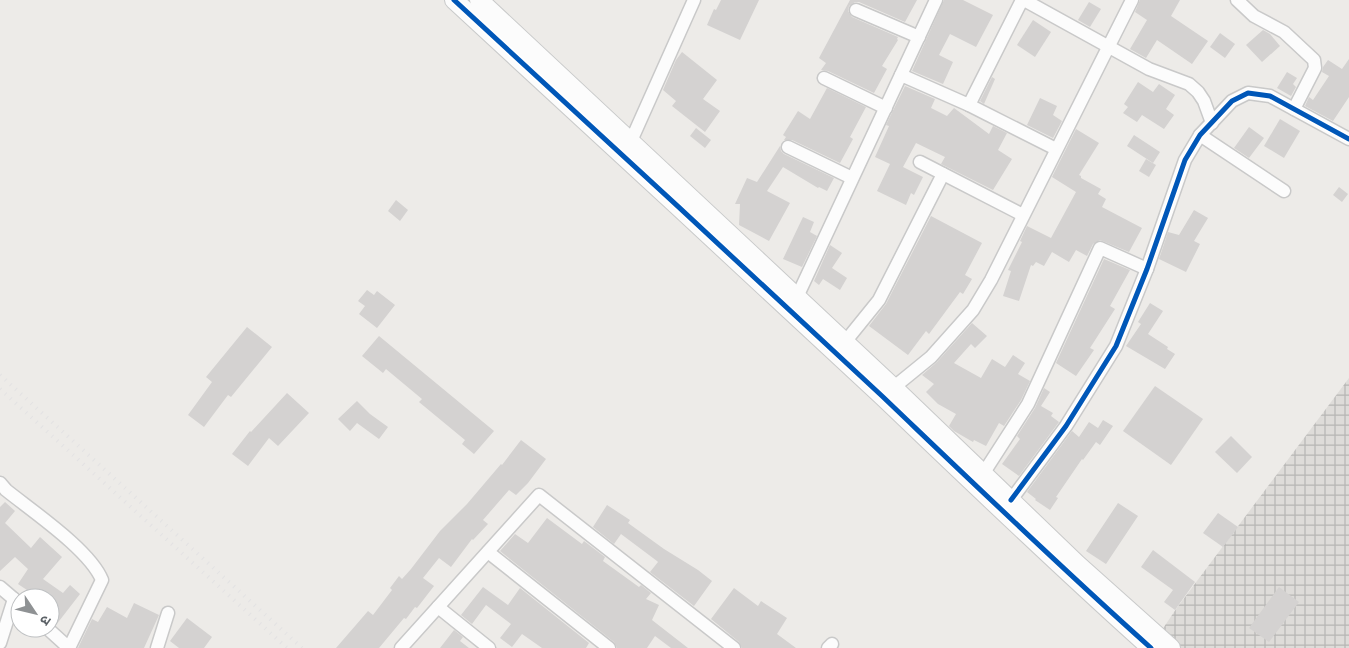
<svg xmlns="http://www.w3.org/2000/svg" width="1349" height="648" viewBox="0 0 1349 648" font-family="'Nunito Sans','Noto Sans Devanagari',sans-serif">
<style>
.industrial{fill:url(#industrial-grid)}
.building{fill:#d4d2d1}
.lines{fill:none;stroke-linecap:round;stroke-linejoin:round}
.street-casing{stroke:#c9c9c9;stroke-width:15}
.secondary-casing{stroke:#c9caca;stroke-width:20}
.street{stroke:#fcfcfc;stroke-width:12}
.secondary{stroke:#fcfcfc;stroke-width:18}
.rail{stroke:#e3e2e3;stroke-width:4;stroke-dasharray:1 6;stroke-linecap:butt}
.cycleway-casing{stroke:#fff;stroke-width:8}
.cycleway{stroke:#0057b8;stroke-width:5}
</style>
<defs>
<pattern id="industrial-grid" width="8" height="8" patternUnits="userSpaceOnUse" patternTransform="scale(1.25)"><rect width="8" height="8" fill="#dedcd9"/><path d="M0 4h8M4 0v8" fill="none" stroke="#b7b6b4"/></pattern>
</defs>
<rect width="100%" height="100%" fill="#edebe8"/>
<polygon class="industrial" points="1349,378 1349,648 1150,648 1176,609"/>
<g class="building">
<polygon points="721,0 759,0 740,40 707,25 714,9 716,10"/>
<polygon points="850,0 917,0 905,22 859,2 855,2 849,6 848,11 852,17 898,37 897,39 898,40 882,66 887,69 874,93 828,71 821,70 826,63 819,58"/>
<polygon points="944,0 963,0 993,15 976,47 950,34 939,55 953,62 943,84 912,71"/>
<polygon points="1140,0 1180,0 1171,16 1208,41 1192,64 1157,40 1146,58 1130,49 1147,20 1135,12"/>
<polygon points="1089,2 1101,9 1090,27 1078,20"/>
<polygon points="1033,20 1051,32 1035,57 1017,45"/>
<polygon points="1263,30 1270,34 1280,46 1262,62 1246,45"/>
<polygon points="1220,33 1235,44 1225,58 1210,47"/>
<polygon points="682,52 717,80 703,99 720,111 705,132 672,106 676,101 663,90 676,60"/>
<polygon points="1349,59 1349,97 1333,121 1305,106 1309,97 1313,100 1329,76 1322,72 1323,67 1328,60 1342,69"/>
<polygon points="1287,72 1297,78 1293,84 1296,87 1291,96 1277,88"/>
<polygon points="992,77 995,79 984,104 980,101"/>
<polygon points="1138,82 1153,92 1159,84 1175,95 1166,109 1174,115 1164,129 1142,115 1137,122 1123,113 1128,107 1124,104"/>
<polygon points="905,86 935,99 931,108 947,116 954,108 989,134 993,126 1007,133 998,150 1012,159 993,190 941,164 945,157 916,143 903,167 923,177 914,195 911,193 906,205 877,191 890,164 875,157 889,126 886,125"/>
<polygon points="827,88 866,107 850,137 853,139 840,163 792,140 784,140 786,137 783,135 798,111 810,119"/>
<polygon points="1040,98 1057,106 1053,115 1062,121 1053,138 1027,125"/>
<polygon points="1280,119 1300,131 1284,158 1264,146"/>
<polygon points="1249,127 1264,138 1249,158 1234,148"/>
<polygon points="696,128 711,140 705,148 690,136"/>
<polygon points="1076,129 1099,143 1079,175 1081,176 1081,178 1101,189 1098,194 1106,199 1102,207 1142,228 1129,252 1100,240 1093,244 1087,256 1076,250 1069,262 1052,252 1044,266 1036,262 1033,266 1031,265 1019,301 1003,296 1011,271 1008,270 1022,242 1020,241 1027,226 1051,238 1076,192 1052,177"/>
<polygon points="1134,135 1160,152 1153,163 1127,146"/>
<polygon points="780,146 781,151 784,154 834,178 827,191 819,187 818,188 783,167 767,191 790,203 769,241 739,225 740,204 735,204 747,178 757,182"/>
<polygon points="1146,159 1156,165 1149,177 1139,171"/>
<polygon points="1339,187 1348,194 1342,202 1333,195"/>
<polygon points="396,200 408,210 400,221 388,211"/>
<polygon points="1194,210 1208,218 1194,241 1200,244 1186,272 1159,259 1168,232 1179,235"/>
<polygon points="931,216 982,243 965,275 972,279 963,294 960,292 929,334 926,331 908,355 869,326 886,304"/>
<polygon points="803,217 814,222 810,232 817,236 802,267 783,259"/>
<polygon points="830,245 842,253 832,268 847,278 840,290 823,279 819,285 814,281"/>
<polygon points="1104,259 1130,270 1110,306 1115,309 1090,348 1094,350 1076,376 1056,363"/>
<polygon points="367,290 374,295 377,291 395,305 377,328 359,314 365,306 358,301"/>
<polygon points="1150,303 1163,311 1148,334 1168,347 1167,349 1175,354 1165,369 1126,346 1141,324 1138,322"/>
<polygon points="972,323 987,336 975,348 971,344 954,363 981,378 992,359 1005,367 1013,355 1025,363 1018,374 1030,381 1021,400 1004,426 999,423 986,446 974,440 973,442 954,431 949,426 956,414 938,404 926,392 934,384 922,375 937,362"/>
<polygon points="247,327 272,347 231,397 228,395 204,427 188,415 212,382 206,377"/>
<polygon points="379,336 494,431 474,454 462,444 465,440 419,402 422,399 386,369 383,373 362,356"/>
<polygon points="1155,386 1203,419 1171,465 1123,431"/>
<polygon points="1044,388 1050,392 1041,406 1053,413 1051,416 1059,422 1019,476 1002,464 1020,439 1017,436 1035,408"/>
<polygon points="287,393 309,413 278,446 269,438 248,466 232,454 250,431 251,432"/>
<polygon points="357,401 370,414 388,427 379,439 357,423 350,431 338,419"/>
<polygon points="1103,420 1113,426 1100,445 1096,442 1083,460 1082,459 1056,497 1058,498 1050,510 1035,500 1036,499 1027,492 1072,431 1079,437 1089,422 1098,428"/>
<polygon points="1231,436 1252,457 1237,473 1215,452"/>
<polygon points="521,440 546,459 528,483 516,495 509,490 483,520 488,524 473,540 472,539 451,567 439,558 423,578 434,586 417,608 415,607 406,619 404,618 379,648 336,648 368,611 373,615 392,590 390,588 399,576 402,579 411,569 440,531 467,504 501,464 502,465"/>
<polygon points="5,502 15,511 5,523 31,548 40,537 62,557 43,579 63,593 70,585 80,594 56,625 50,621 50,598 39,598 18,584 28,569 15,557 0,571 0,507"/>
<polygon points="1118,503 1138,516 1106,564 1086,551"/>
<polygon points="607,505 630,520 628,523 664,549 698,570 712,581 694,606 650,572 658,562 657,561 621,534 614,544 593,527"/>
<polygon points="1218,513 1238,527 1223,547 1203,533"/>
<polygon points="547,518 582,544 584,541 605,557 603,561 639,587 641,585 651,593 646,599 659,605 652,620 688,648 671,648 655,636 647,648 617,648 614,642 500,551 515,534 528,543"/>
<polygon points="1153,550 1195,582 1175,610 1164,602 1173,590 1141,567"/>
<polygon points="483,587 508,605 520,588 589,643 586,648 542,648 522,634 512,647 500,638 511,624 486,605 472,624 461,615"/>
<polygon points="1279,587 1299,602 1269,642 1249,628"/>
<polygon points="734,588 758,606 761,601 787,618 777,634 796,648 742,648 739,642 711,619"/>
<polygon points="134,603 159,615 144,648 78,648 92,619 98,622 107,607 127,618"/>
<polygon points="187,618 212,637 204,648 179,648 170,641"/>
<polygon points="454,630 463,637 460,641 469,648 440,648"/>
</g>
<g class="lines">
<g class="street-casing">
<g id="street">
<polyline points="1024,0 1149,69 1189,84 1198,92 1204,101 1212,123"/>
<polyline points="1237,0 1254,16 1284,32 1314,60 1315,68 1294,109"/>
<polyline points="856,10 919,37"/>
<polyline points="901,75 969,105 1056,149"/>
<polyline points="824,78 886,108"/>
<polyline points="969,105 1022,0"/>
<polyline points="1200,135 1284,191"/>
<polyline points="626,147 631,141 694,0"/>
<polyline points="788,147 852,178"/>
<polyline points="920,162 1023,215"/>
<polyline points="797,297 936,0"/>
<polyline points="845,342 879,300 943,174"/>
<polyline points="888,392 931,357 973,310 991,280 1132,0"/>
<polyline points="983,474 1028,404 1100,248 1147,269"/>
<path d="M0,483l6,7c26,21 84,60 96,90l-33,68"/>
<polyline points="1011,500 1066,426 1116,346 1147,269 1185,160 1200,135 1232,101 1248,93 1270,96 1349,139"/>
<polyline points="488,552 609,648"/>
<polyline points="0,587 14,599"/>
<polyline points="438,607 489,648"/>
<polyline points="47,628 69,648"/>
<polyline points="0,643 14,599 20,605"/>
<polyline points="157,648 168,613"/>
<polyline points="401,648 539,495 734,648"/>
<polyline points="828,648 832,644"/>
</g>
</g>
<g class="secondary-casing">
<g id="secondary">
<path d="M454,0c143,132 286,263 428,396 89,85 177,170 269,252"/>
<polyline points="479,0 893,387 1077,564 1171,648"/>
</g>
</g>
<use href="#street" class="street"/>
<use href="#secondary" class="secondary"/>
<g class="rail">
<polyline points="0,375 302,648"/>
<polyline points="0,389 287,648"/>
</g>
<g class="cycleway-casing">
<g id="cycleway">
<path d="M454,0c143,132 286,263 428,396 89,85 177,170 269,252"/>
<polyline points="1011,500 1066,426 1116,346 1147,269 1185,160 1200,135 1232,101 1248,93 1270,96 1349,139"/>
</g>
</g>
<use href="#cycleway" class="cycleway"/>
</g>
<g transform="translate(35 613) rotate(125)"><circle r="24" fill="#ffffff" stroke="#bec0c2"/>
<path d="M0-4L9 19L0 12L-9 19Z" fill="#8f9294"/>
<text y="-8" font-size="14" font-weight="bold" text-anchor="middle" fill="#5c6267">उ</text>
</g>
</svg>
